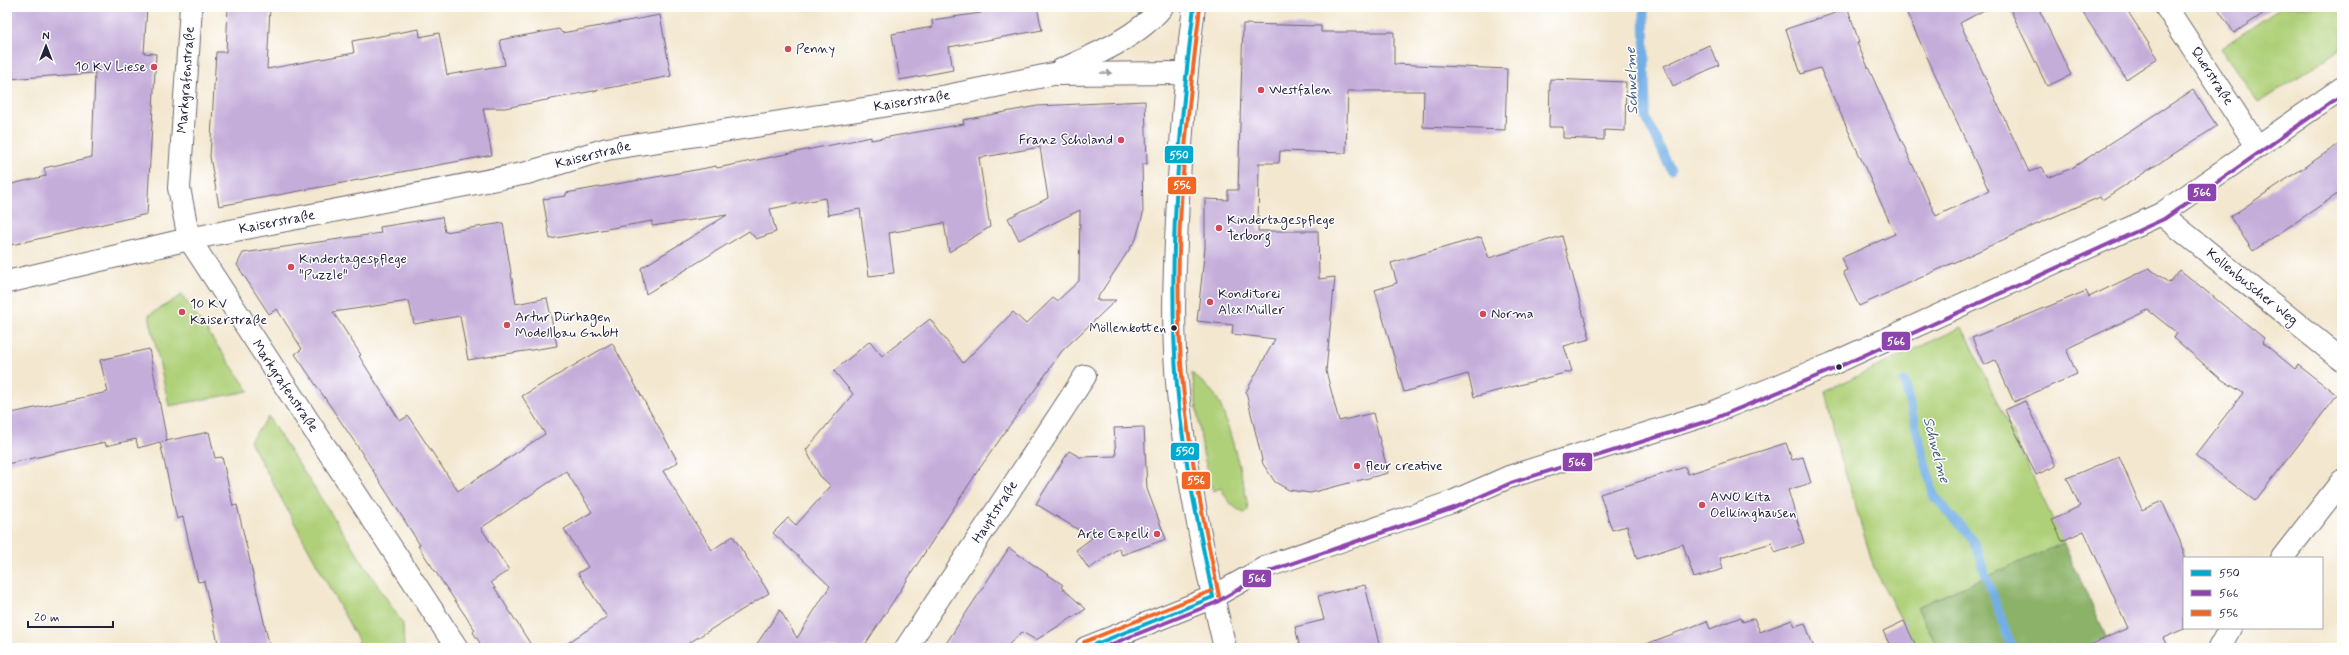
<svg xmlns="http://www.w3.org/2000/svg" width="2349" height="655" viewBox="0 0 2349 655" font-family="Mynerve,sans-serif">
<style>
.green{fill:#afd078;stroke:#68795a}
.forest{fill:#8bb268;stroke:#566a52}
.lines{fill:none;stroke-linecap:round;stroke-linejoin:round}
.stream{stroke:#73afe5;stroke-width:9}
.building{fill:#c5adda}
.minor-casing{stroke:#6b676f;stroke-width:24}
.major-casing{stroke:#6b676f;stroke-width:24}
.minor{stroke:#fff;stroke-width:22}
.major{stroke:#fff;stroke-width:22}
.bus-1-casing{stroke:#fff;stroke-width:7}
.bus-2-casing{stroke:#fff;stroke-width:7}
.bus-3-casing{stroke:#fff;stroke-width:7}
.bus-1{stroke:#00a9ce;stroke-width:4}
.bus-2{stroke:#8e44ad;stroke-width:4}
.bus-3{stroke:#f26522;stroke-width:4}
.oneway{fill:#9c9ca7}
.poi-dot{fill:#d1495b;stroke:#fff;stroke-width:1.5}
.bus-dot{fill:#22223b;stroke:#fff;stroke-width:1.5}
.labels{text-anchor:middle;dominant-baseline:central;stroke-width:3;stroke-linejoin:round;paint-order:stroke}
.bus-label{font-size:13px;fill:#22223b;stroke:#fff;text-anchor:end}
.poi-label{font-size:14px;fill:#22223b;stroke:#fff;text-anchor:start}
.street-label{font-size:14px;fill:#22223b;stroke:#fff}
.water-label{font-size:15px;font-style:italic;fill:#425a7f;stroke:#fff}
.line-badge{stroke:#fff;stroke-width:1.5}
.badge-label{font-size:11px;text-anchor:middle;font-weight:bold;fill:#fff}
</style>
<rect width="100%" height="100%" fill="#fff"/>
<filter id="ink" filterUnits="userSpaceOnUse"><feTurbulence type="fractalNoise" baseFrequency=".025" numOctaves="2"/><feDisplacementMap in="SourceGraphic" scale="8" xChannelSelector="R" yChannelSelector="G"/><feConvolveMatrix kernelMatrix="1 2 1 2 8 2 1 2 1" color-interpolation-filters="sRGB"/></filter>
<filter id="wash" filterUnits="userSpaceOnUse"><feTurbulence type="fractalNoise" baseFrequency=".012" numOctaves="4" result="noise"/><feDisplacementMap in="SourceGraphic" scale="16" xChannelSelector="R" yChannelSelector="G"/><feGaussianBlur stdDeviation="0.9" result="paint"/><feColorMatrix in="noise" values="0 0 0 0 0 0 0 0 0 0 0 0 0 0 0 0 0 1.4 0 .05"/><feComposite in="paint" operator="in"/></filter>
<g filter="url(#wash)">
<rect width="100%" height="100%" fill="#f3e7cf"/>
<g class="green">
<polygon points="2282,7 2342,7 2342,48 2258,103 2221,48"/>
<polygon points="182,295 249,391 169,406 149,315"/>
<polygon points="1962,327 2064,543 1917,607 1938,648 1916,648 1874,568 1837,445 1825,391"/>
<path d="M1192,373c7,7 17,14 23,22 10,13 33,99 33,116l-4,2c-12,-6 -17,-13 -23,-25l-8,3 -10,-38z"/>
<polygon points="268,417 403,624 404,648 355,648 359,642 250,441"/>
</g>
<polygon class="forest" points="2064,543 2111,648 1938,648 1917,607"/>
<g class="lines">
<g class="stream">
<polyline points="1644,9 1646,118 1671,170"/>
<polyline points="1904,382 1934,496 1973,540 2012,648"/>
</g>
</g>
<g id="blocks">
<g class="building">
<polygon points="7,7 147,7 144,53 156,54 147,214 7,246 7,185 46,176 44,168 92,157 95,73 7,79"/>
<polygon points="228,7 270,7 267,69 354,53 352,41 419,29 420,37 439,33 447,75 505,65 500,40 559,29 562,33 660,15 671,76 505,108 483,108 492,155 219,206 210,157 216,52 226,52"/>
<polygon points="980,7 1037,7 1042,30 949,47 953,70 900,80 892,34 933,27 932,20 981,13"/>
<polygon points="1904,7 1990,7 1960,23 2029,172 2042,167 2048,178 2072,168 2193,90 2217,126 2102,200 2100,197 2044,221 1859,306 1843,272 1847,270 1841,258 1895,234 1820,68 1801,74 1786,29 1848,9 1859,42 1857,43 1936,216 1989,191"/>
<polygon points="2009,7 2038,7 2071,75 2047,86"/>
<polygon points="2079,7 2125,7 2158,58 2126,79"/>
<polygon points="2217,7 2273,7 2234,33"/>
<polygon points="1243,24 1321,26 1321,32 1394,32 1394,64 1507,69 1505,130 1423,127 1424,91 1348,91 1346,153 1280,151 1279,163 1259,163 1258,231 1318,231 1319,279 1335,277 1326,371 1339,421 1373,413 1388,473 1310,493 1289,490 1275,482 1263,464 1246,392 1275,339 1232,334 1233,325 1197,321 1205,248 1205,199 1228,200 1228,190 1238,190"/>
<polygon points="1709,45 1719,65 1673,86 1664,66"/>
<polygon points="1550,79 1626,82 1625,131 1604,130 1604,140 1563,138 1563,127 1549,127"/>
<polygon points="1145,101 1147,164 1142,164 1143,214 1136,239 1096,300 1116,300 1062,351 977,472 863,648 754,648 780,610 797,638 830,586 773,533 788,518 796,525 831,486 820,476 806,450 853,394 834,371 870,341 882,356 930,319 963,363 1013,312 1026,324 1053,298 1057,301 1079,281 1080,210 1019,240 1008,218 1048,198 1040,147 979,158 990,227 949,252 944,223 889,233 894,273 869,276 860,209 828,215 825,198 770,209 776,232 756,239 749,231 646,294 641,268 727,215 652,226 652,221 550,239 543,199 566,196 566,193 701,169 716,166 717,168 871,137 871,140 964,124 963,120 1037,106"/>
<polygon points="2342,142 2342,191 2253,251 2230,217"/>
<polygon points="442,217 445,232 503,223 516,304 547,298 557,346 468,360 460,316 414,324 409,301 333,312 361,355 359,356 400,421 408,416 458,491 545,434 522,396 612,343 678,462 663,471 712,550 733,536 769,593 681,648 560,648 607,617 578,573 588,567 564,529 592,512 566,471 481,528 509,570 491,582 533,648 483,648 473,632 475,630 418,546 420,545 358,447 295,354 302,349 277,309 269,314 237,265 243,253 381,233 380,227"/>
<polygon points="1562,236 1590,339 1564,346 1572,371 1474,397 1468,374 1404,392 1375,290 1397,283 1391,263 1481,237 1489,258"/>
<polygon points="2149,268 2169,283 2180,270 2264,338 2262,342 2295,369 2298,365 2337,395 2255,501 2195,455 2243,393 2221,379 2174,338 2177,333 2148,310 2066,349 2077,374 2014,402 1995,360 1984,365 1972,338 2086,291 2089,297"/>
<polygon points="149,349 167,441 161,442 209,432 215,458 222,457 233,506 237,505 270,648 219,648 204,581 198,582 183,517 177,519 160,442 138,448 136,439 106,446 105,442 7,464 7,414 108,392 100,360"/>
<polygon points="2025,401 2056,466 2036,475 2005,410"/>
<polygon points="1144,427 1147,489 1166,539 1122,555 1119,548 1089,569 1076,550 1092,538 1036,504 1069,451 1080,457 1116,456 1114,428"/>
<polygon points="1786,443 1792,460 1803,457 1811,483 1788,490 1804,543 1775,553 1772,543 1720,558 1723,569 1694,578 1683,544 1637,559 1627,526 1612,530 1600,494 1685,467 1688,474"/>
<polygon points="2119,456 2142,510 2162,501 2184,550 2184,629 2163,638 2168,648 2083,648 2128,628 2084,531 2062,541 2052,520 2080,506 2067,478"/>
<polygon points="1009,548 1063,585 1061,587 1086,609 1036,640 1022,632 1005,648 943,648"/>
<polygon points="1365,585 1380,648 1300,648 1295,627 1324,620 1318,596"/>
<polygon points="1741,617 1743,622 1754,618 1760,632 1792,620 1795,626 1805,623 1814,648 1642,648 1641,646 1707,621 1710,629"/>
<polygon points="1904,621 1917,648 1891,648 1883,631"/>
</g>
</g>
</g>
<g filter="url(#ink)">
<use href="#blocks" fill-opacity="0" stroke="#6b676f" stroke-width="1"/>
<g class="lines">
<g class="minor-casing">
<g id="minor">
<polyline points="191,7 179,188 189,239 457,648"/>
<polyline points="2166,7 2257,146"/>
<polyline points="2161,214 2342,360"/>
<polyline points="2282,558 2342,481"/>
<polyline points="906,648 1085,376"/>
<polyline points="1086,648 1213,597 1268,566 1452,502 1509,477 1709,414 1832,364 2161,214 2342,88"/>
<polyline points="2219,648 2230,628"/>
</g>
</g>
<g class="major-casing">
<g id="major">
<path d="M1194,7c-9,71 -14,142 -17,214 -3,57 -5,114 1,172 9,86 27,171 47,255"/>
<path d="M1061,70c34,-15 77,-33 101,-63"/>
<polyline points="7,282 189,239 527,173 607,149 947,96 1053,74 1186,73"/>
</g>
</g>
<use href="#minor" class="minor"/>
<use href="#major" class="major"/>
<g class="bus-1-casing">
<g id="bus-1">
<path d="M1194,7c-15,125 -27,253 -17,379 6,71 22,141 36,211"/>
<polyline points="1086,648 1213,597"/>
</g>
</g>
<g class="bus-2-casing">
<polyline id="bus-2" points="1102,648 1215,603 1270,571 1454,508 1511,483 1711,420 1834,369 2164,219 2342,95"/>
</g>
<g class="bus-3-casing">
<g id="bus-3">
<path d="M1200,8c-15,125 -29,253 -17,379 7,71 22,140 36,209"/>
<polyline points="1084,642 1211,591"/>
</g>
</g>
<use href="#bus-1" class="bus-1"/>
<use href="#bus-2" class="bus-2"/>
<use href="#bus-3" class="bus-3"/>
</g>
<defs><path id="oneway-solid" d="M-6-.8H1V-3.2L6.5 0L1 3.2V.8H-6Z"/></defs>
<use class="oneway" href="#oneway-solid" transform="translate(1106 73) rotate(-1)"/>
</g>
<g class="poi-dot">
<circle cx="788" cy="49" r="4"/>
<circle cx="154" cy="67" r="4"/>
<circle cx="1261" cy="90" r="4"/>
<circle cx="1121" cy="140" r="4"/>
<circle cx="1219" cy="228" r="4"/>
<circle cx="291" cy="267" r="4"/>
<circle cx="1210" cy="302" r="4"/>
<circle cx="182" cy="312" r="4"/>
<circle cx="1483" cy="314" r="4"/>
<circle cx="507" cy="325" r="4"/>
<circle cx="1357" cy="466" r="4"/>
<circle cx="1702" cy="505" r="4"/>
<circle cx="1157" cy="534" r="4"/>
</g>
<g class="bus-dot">
<circle cx="1174" cy="328" r="3.5"/>
<circle cx="1839" cy="367" r="3.5"/>
</g>
<g class="labels">
<g class="bus-label">
<text x="1166" y="328">Möllenkotten</text>
</g>
<g class="poi-label">
<text x="796" y="49">Penny</text>
<text x="146" y="67" text-anchor="end">10 KV Liese</text>
<text x="1269" y="90">Westfalen</text>
<text x="1113" y="140" text-anchor="end">Franz Scholand</text>
<text x="1227" y="220">Kindertagespflege<tspan x="1227" dy="16">Terborg</tspan></text>
<text x="299" y="259">Kindertagespflege<tspan x="299" dy="16">"Puzzle"</tspan></text>
<text x="1218" y="294">Konditorei<tspan x="1218" dy="16">Alex Müller</tspan></text>
<text x="190" y="304">10 KV<tspan x="190" dy="16">Kaiserstraße</tspan></text>
<text x="1491" y="314">Norma</text>
<text x="515" y="317">Artur Dürhagen<tspan x="515" dy="16">Modellbau GmbH</tspan></text>
<text x="1365" y="466">fleur creative</text>
<text x="1710" y="497">AWO Kita<tspan x="1710" dy="16">Oelkinghausen</tspan></text>
<text x="1149" y="534" text-anchor="end">Arte Capelli</text>
</g>
<g class="street-label">
<text transform="translate(2212 76) rotate(57)">Querstraße</text>
<text transform="translate(186 80) rotate(-86)">Markgrafenstraße</text>
<text transform="translate(912 101) rotate(-9)">Kaiserstraße</text>
<text transform="translate(593 155) rotate(-14)">Kaiserstraße</text>
<text transform="translate(277 222) rotate(-11)">Kaiserstraße</text>
<text transform="translate(2252 287) rotate(39)">Kollenbuscher Weg</text>
<text transform="translate(285 386) rotate(56)">Markgrafenstraße</text>
<text transform="translate(995 512) rotate(-57)">Hauptstraße</text>
</g>
<g class="water-label">
<text transform="translate(1632 81) rotate(-92)">Schwelme</text>
<text transform="translate(1936 450) rotate(75)">Schwelme</text>
</g>
</g>
<g class="line-badge">
<rect x="1164" y="145" width="30" height="19" rx="4" fill="#00a9ce"/>
<rect x="1167" y="176" width="30" height="19" rx="4" fill="#f26522"/>
<rect x="2187" y="183" width="30" height="19" rx="4" fill="#8e44ad"/>
<rect x="1881" y="331" width="30" height="20" rx="4" fill="#8e44ad"/>
<rect x="1170" y="442" width="30" height="19" rx="4" fill="#00a9ce"/>
<rect x="1562" y="452" width="31" height="20" rx="4" fill="#8e44ad"/>
<rect x="1181" y="471" width="30" height="19" rx="4" fill="#f26522"/>
<rect x="1242" y="569" width="30" height="19" rx="4" fill="#8e44ad"/>
</g>
<g class="badge-label">
<text x="1179" y="159">550</text>
<text x="1182" y="189">556</text>
<text x="2202" y="196">566</text>
<text x="1896" y="345">566</text>
<text x="1185" y="455">550</text>
<text x="1577" y="466">566</text>
<text x="1196" y="484">556</text>
<text x="1257" y="582">566</text>
</g>
<rect width="2349" height="655" fill="none" stroke="#fff" stroke-width="24"/>
<rect x="2183" y="557" width="140" height="72" fill="#ffffff" stroke="#a7a7b1"/>
<rect x="2191" y="570" width="20" height="6" fill="#00a9ce" stroke="#a7a7b1"/>
<text x="2219" y="577" font-size="12" fill="#22223b">550</text>
<rect x="2191" y="590" width="20" height="6" fill="#8e44ad" stroke="#a7a7b1"/>
<text x="2219" y="597" font-size="12" fill="#22223b">566</text>
<rect x="2191" y="610" width="20" height="6" fill="#f26522" stroke="#a7a7b1"/>
<text x="2219" y="617" font-size="12" fill="#22223b">556</text>
<g transform="translate(46 46)" stroke="#ffffff" stroke-width="3" paint-order="stroke">
<path d="M0-3L7 15L0 10L-7 15Z" fill="#22223b"/>
<text y="-6" font-size="11" font-weight="bold" text-anchor="middle" fill="#22223b">N</text>
</g>
<path d="M28 621v6h85v-6" fill="none" stroke="#22223b" stroke-width="2"/>
<text x="34" y="621" font-size="12" fill="#22223b" stroke="#ffffff" stroke-width="3" paint-order="stroke">20 m</text>
</svg>
